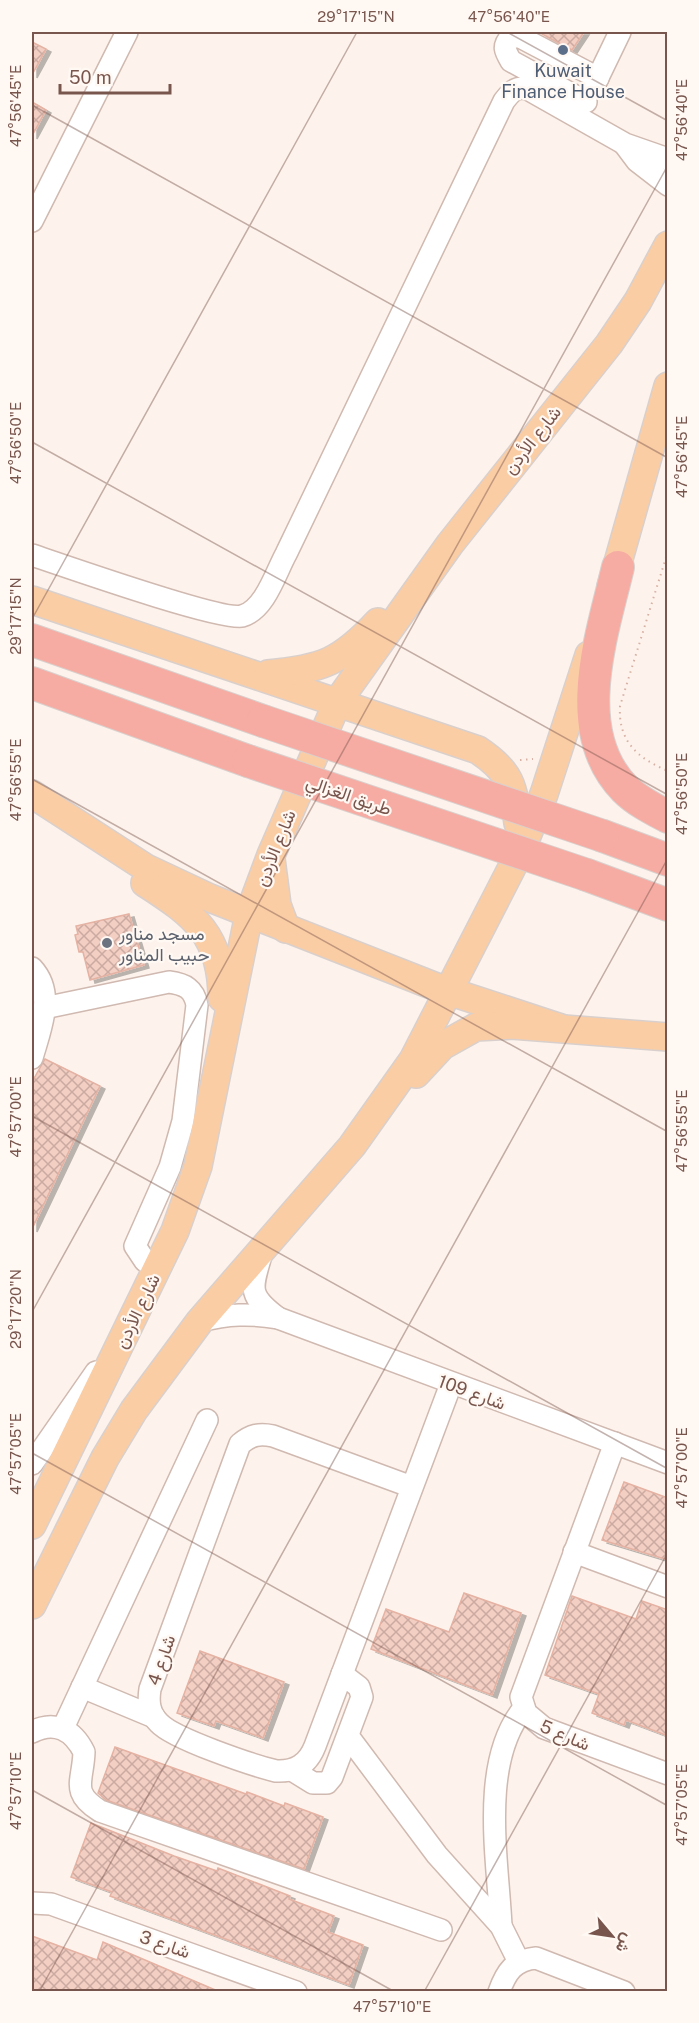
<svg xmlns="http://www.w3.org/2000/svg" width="699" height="2023" viewBox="0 0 699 2023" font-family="'Public Sans',Vazirmatn,sans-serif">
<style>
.building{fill:url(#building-cross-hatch);stroke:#e5b2a3;stroke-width:1.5;filter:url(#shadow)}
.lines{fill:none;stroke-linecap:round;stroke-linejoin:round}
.minor-casing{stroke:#d0b9b0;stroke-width:24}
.major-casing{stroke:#d9d0cd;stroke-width:30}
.highway-casing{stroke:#d9d0cd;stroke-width:34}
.path{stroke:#d8b1a5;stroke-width:2;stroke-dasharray:1.5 4.5;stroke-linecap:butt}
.minor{stroke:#fff;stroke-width:21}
.major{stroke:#facda5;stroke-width:27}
.highway{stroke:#f6aba3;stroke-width:32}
.highway-bridge-casing{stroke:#d9d0cd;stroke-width:34;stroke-linecap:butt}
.highway-bridge{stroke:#f6aba3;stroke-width:32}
.ticks{fill:none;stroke:#79564d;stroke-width:1.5;stroke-opacity:0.45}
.service-dot{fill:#5c6f8a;stroke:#fff8f3;stroke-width:2}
.worship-dot{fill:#6b7280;stroke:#fff8f3;stroke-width:2}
.labels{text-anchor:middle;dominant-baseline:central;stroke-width:4.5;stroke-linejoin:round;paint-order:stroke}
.service-label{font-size:18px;fill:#4e5e75;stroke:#fff8f3}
.street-label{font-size:18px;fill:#79564d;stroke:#fff8f3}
.worship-label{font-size:18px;fill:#5b616d;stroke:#fff8f3;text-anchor:start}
.neatline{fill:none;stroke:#79564d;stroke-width:2}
.ticks-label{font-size:15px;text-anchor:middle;fill:#79564d}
</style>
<defs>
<pattern id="building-cross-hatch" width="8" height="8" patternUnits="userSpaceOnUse" patternTransform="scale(1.5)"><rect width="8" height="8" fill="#f3cec3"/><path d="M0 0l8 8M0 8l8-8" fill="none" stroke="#caaaa1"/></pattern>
<filter id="shadow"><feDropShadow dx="5" dy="3" stdDeviation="0" flood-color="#0004"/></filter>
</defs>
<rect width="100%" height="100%" fill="#fdf3ec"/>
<g class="building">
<polygon points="543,32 584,32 572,50 542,34"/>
<polygon points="32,42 46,49 32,75"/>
<polygon points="32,102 46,110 32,136"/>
<polygon points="129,914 144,965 90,980 83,952 79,952 75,935 78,934 76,926"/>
<polygon points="45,1059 100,1086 32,1229 32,1082"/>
<polygon points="624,1482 668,1498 668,1560 602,1540"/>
<polygon points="464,1593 521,1613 492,1695 371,1649 386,1609 449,1632"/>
<polygon points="572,1596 636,1619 642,1601 668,1610 668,1736 626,1720 624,1725 592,1713 599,1694 545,1675"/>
<polygon points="200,1651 284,1682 263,1738 216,1721 214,1726 177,1713"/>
<polygon points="115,1747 246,1794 247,1792 284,1806 285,1803 323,1817 304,1869 106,1800 98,1793"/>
<polygon points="91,1823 174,1856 217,1871 218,1868 290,1896 289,1899 334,1916 328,1932 363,1945 349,1985 110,1896 112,1892 71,1877"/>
<polygon points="32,1936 97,1960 103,1942 220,1992 32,1992"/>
</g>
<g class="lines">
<g class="minor-casing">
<g id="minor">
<polyline points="592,90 620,32"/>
<path d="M586,102l-75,-41c-6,-10 -9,-15 0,-24h9l78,41"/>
<polyline points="625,145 637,161 668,185"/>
<polyline points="32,221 127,32"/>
<path d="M32,555c30,10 189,66 210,61 23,-6 34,-44 44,-62l218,-453c7,-9 11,-14 22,-13l99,56 43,15"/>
<path d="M32,968c24,26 8,61 0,90"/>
<path d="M44,1008l125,-26c16,2 25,7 28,23l-14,116 -13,46 -35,79 10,15 14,5"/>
<path d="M262,1252c-10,36 -16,42 16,66"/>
<path d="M200,1321c28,-7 50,-8 78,-3l390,145"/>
<polyline points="615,1443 521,1697 526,1713 544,1728 668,1774"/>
<polyline points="32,1464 96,1372"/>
<path d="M412,1487l-139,-51c-14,-3 -22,-1 -33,8l-90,245c-2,13 -1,24 9,34 15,16 93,42 117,48 19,1 32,-7 39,-25l136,-362"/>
<polyline points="574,1552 668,1587"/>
<polyline points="82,1687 154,1717"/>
<polyline points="63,1728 207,1420"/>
<path d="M32,1732c23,-12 41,-2 52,20 -1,30 -14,40 16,59l341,119"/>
<polyline points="348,1736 437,1855 501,1926 519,1962"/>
<polyline points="292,1770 313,1783 327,1783 332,1777 362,1697 359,1687 342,1674"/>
<polyline points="32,1903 51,1904 296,1992"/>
<path d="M501,1926c-3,-66 -22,-164 23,-218"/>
<path d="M499,1992c7,-20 15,-32 37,-34l88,34"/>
</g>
</g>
<g class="major-casing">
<g id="major">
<polyline points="611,587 668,386"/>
<path d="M32,600l446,150c33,22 35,35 40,73"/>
<path d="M268,674c54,-5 73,-12 110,-52"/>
<polyline points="32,794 146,868 210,898 439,988 561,1028"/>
<polyline points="271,859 277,905 286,929"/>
<path d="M145,883c50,32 77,53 77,115"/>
<polyline points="416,1074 442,1046 476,1027 512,1025 668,1037"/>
<polyline points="32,1525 175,1231 198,1166 249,914 271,855 338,701 450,544 609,344 638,301 668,245"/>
<polyline points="32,1605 105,1458 134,1410 200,1321 352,1146 413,1060 522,848 544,794 589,655"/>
</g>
</g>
<g class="highway-casing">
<g id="highway">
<path d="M618,567c-16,68 -50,164 7,222 12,12 28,20 43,28"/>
<polyline points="32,640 263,721"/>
<polyline points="32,683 248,761"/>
<polyline points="603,836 668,860"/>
<polyline points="587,875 668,905"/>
</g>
</g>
<g class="path">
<path d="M668,551l-48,155c-2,35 17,52 48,65"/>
<polyline points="520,760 533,759"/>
</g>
<use href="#minor" class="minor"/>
<use href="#major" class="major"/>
<use href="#highway" class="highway"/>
<g class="highway-bridge-casing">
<g id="highway-bridge">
<polyline points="263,721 603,836"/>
<polyline points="248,761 587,875"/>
</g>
</g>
<use href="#highway-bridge" class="highway-bridge"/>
</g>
<path class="ticks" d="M507,32l161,89M32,105l636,353M32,442l636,353M32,619l325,-587M32,779l636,353M32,1116l636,353M32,1312l636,-1147M32,1453l636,353M32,1790l363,202M39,1992l629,-1134M424,1992l244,-440"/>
<circle class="service-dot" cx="563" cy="50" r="6"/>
<circle class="worship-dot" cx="107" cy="943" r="6"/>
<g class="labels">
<g class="service-label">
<text x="563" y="70">Kuwait<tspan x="563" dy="21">Finance House</tspan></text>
</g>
<g class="street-label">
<text transform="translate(532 440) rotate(-52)">شارع الأردن</text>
<text transform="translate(349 795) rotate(19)">طريق الغزالي</text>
<text transform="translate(275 848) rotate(-68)">شارع الأردن</text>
<text transform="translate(137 1311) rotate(-64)">شارع الأردن</text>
<text transform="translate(472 1392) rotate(20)">شارع 109</text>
<text transform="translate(161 1660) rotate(-71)">شارع 4</text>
<text transform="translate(565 1735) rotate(23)">شارع 5</text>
<text transform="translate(165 1944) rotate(19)">شارع 3</text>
</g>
<g class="worship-label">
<text x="119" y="933">مسجد مناور<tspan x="119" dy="21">حبيب المناور</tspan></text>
</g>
</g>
<rect width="699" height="2023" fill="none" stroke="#fff8f3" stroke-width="66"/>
<g transform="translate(612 1936) rotate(119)" stroke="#fff8f3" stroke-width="4.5" paint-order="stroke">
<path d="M0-4.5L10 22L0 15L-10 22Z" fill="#79564d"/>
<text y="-9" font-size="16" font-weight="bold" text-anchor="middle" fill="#79564d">ش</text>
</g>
<path d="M60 84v9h110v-9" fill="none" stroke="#79564d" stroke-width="3"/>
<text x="69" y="84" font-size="18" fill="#79564d" stroke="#fff8f3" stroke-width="4.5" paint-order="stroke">50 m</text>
<rect x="33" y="33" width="633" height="1957" class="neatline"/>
<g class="ticks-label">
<text x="356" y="22">29°17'15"N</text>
<text x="509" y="22">47°56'40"E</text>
<text transform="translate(16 106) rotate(-90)" y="5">47°56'45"E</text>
<text transform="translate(682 120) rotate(-90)" y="5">47°56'40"E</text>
<text transform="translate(16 443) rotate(-90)" y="5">47°56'50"E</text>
<text transform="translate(682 457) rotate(-90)" y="5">47°56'45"E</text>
<text transform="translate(16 616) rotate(-90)" y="5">29°17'15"N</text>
<text transform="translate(16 780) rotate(-90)" y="5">47°56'55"E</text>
<text transform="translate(682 794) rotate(-90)" y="5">47°56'50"E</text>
<text transform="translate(16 1117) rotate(-90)" y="5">47°57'00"E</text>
<text transform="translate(682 1131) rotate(-90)" y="5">47°56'55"E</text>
<text transform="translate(16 1309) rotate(-90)" y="5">29°17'20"N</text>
<text transform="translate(16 1454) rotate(-90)" y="5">47°57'05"E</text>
<text transform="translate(682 1468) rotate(-90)" y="5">47°57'00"E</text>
<text transform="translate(16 1791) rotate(-90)" y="5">47°57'10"E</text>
<text transform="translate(682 1805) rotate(-90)" y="5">47°57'05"E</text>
<text x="392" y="2012">47°57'10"E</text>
</g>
</svg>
